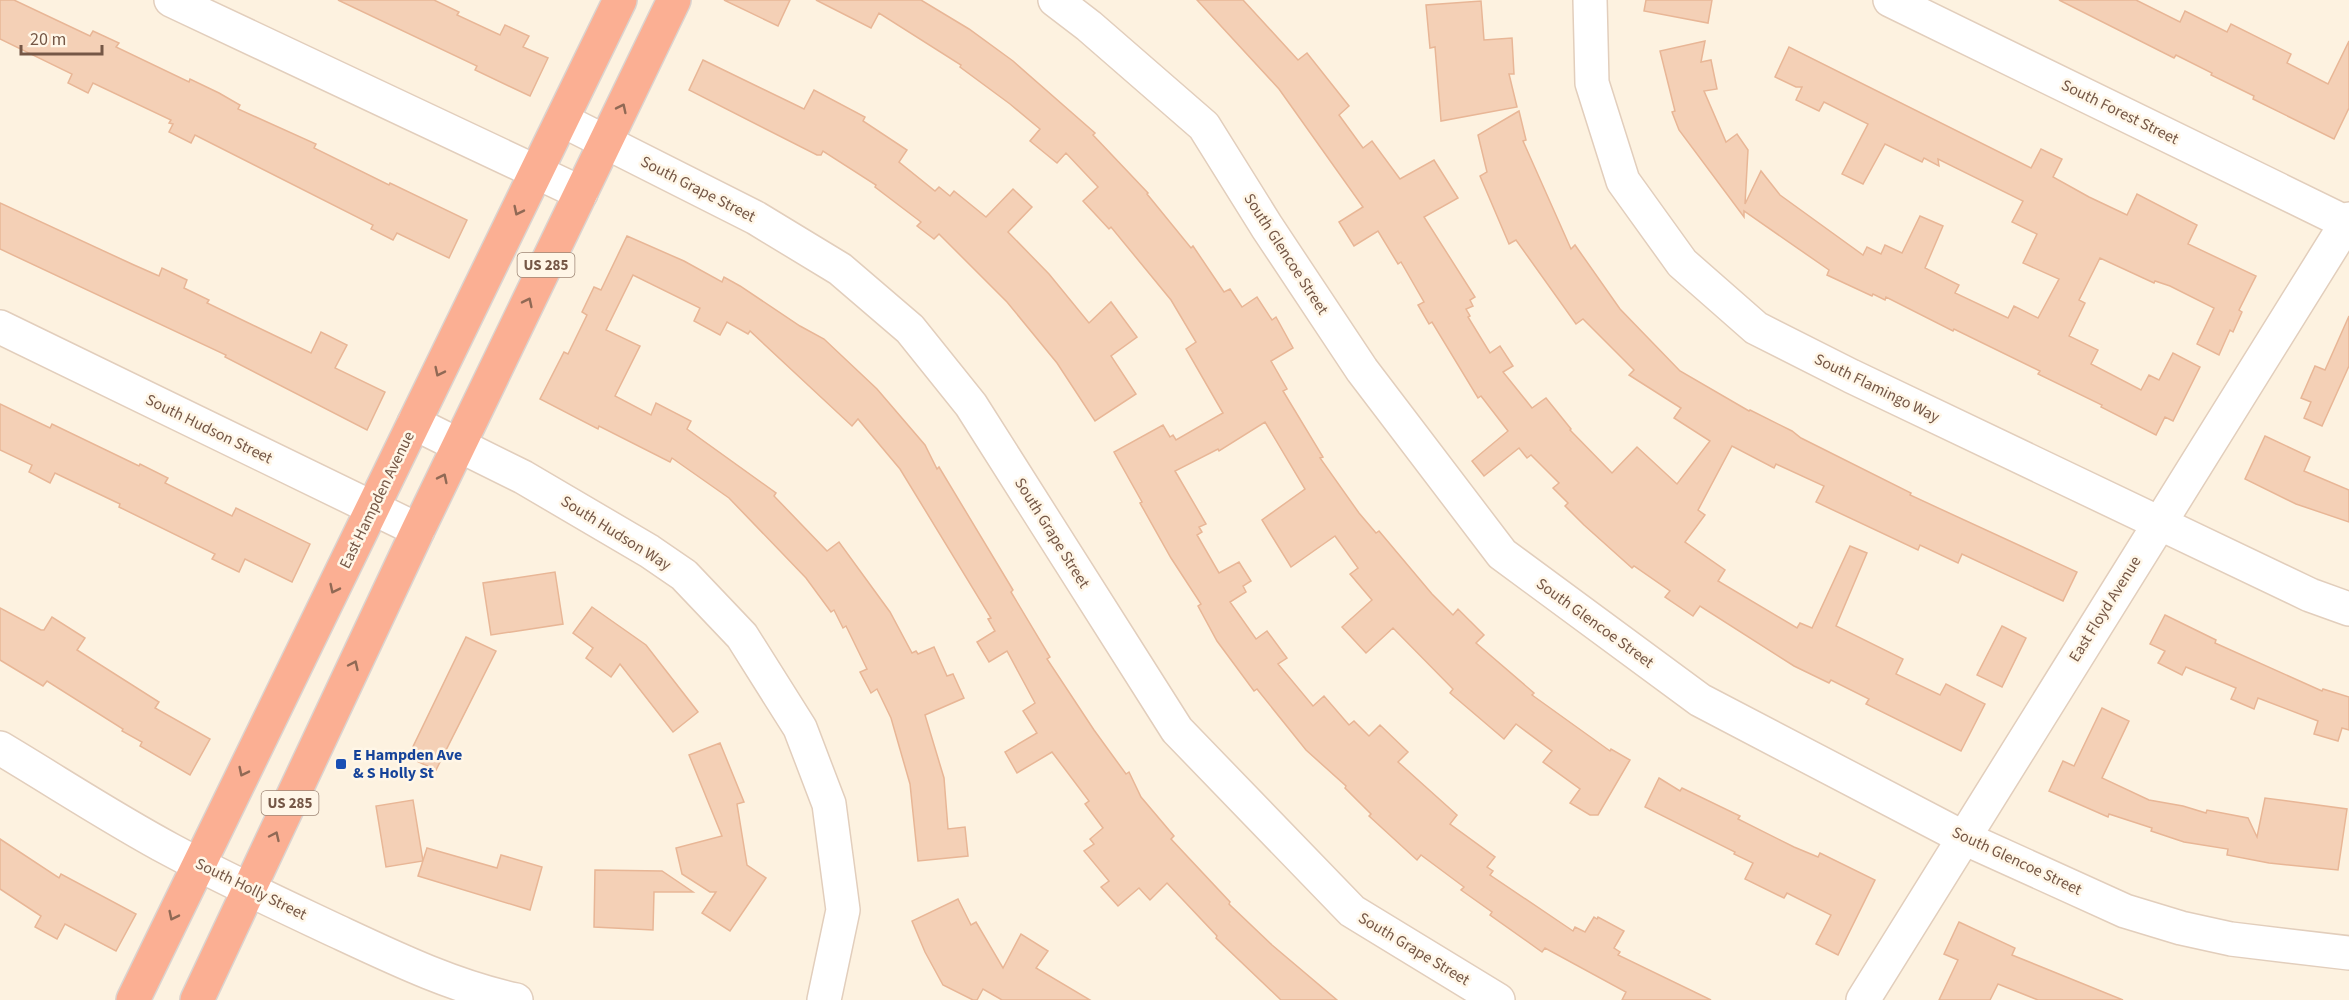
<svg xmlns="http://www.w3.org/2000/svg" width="2349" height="1000" viewBox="0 0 2349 1000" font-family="'Source Sans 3',sans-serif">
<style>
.building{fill:#f4d0b6;stroke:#e8b696;stroke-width:1.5}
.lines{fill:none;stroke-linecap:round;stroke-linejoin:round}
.minor-casing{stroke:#e2cebc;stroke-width:36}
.highway-casing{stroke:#dbd3cf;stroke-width:36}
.minor{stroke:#fff;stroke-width:33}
.highway{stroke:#fbaf93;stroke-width:33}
.oneway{stroke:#906955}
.transit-dot{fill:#1a4fb4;stroke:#fff6e7;stroke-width:2}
.labels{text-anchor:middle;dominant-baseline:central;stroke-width:5;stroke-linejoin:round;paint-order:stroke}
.shield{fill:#fff6e7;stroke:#9e8776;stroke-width:1.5}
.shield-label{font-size:15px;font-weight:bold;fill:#755746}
.street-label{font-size:16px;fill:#755746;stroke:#fff6e7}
.transit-label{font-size:16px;font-weight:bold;fill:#164399;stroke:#fff6e7;text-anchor:start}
</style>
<rect width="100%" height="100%" fill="#fdf2e0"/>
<g class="building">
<polygon points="0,0 14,0 90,36 93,31 119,43 116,47 189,82 190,79 219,93 240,105 238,109 316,144 314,148 389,185 390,183 467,220 449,258 397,233 393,240 371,229 373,225 195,135 191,143 169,132 173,124 169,123 171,120 93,83 88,93 68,83 72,74 0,39"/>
<polygon points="338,0 434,0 459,12 457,15 500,35 505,25 529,36 523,47 548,58 530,96 475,70 477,66"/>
<polygon points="724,0 790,0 778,26"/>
<polygon points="816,0 921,0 969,29 1013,61 1095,133 1093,135 1148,193 1147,194 1191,248 1193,246 1224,292 1230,289 1242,307 1257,297 1272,320 1276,317 1293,348 1271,361 1287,389 1283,391 1323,457 1320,458 1359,513 1376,533 1379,531 1432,594 1453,615 1458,609 1484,635 1476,643 1534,693 1532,695 1610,751 1611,749 1630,760 1598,815 1590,815 1570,803 1580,789 1543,762 1552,751 1516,724 1504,739 1450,693 1453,689 1393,628 1366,653 1342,627 1372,600 1350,574 1358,568 1335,536 1291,567 1262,520 1305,489 1265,422 1219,451 1218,449 1175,471 1206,524 1199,527 1202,532 1197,535 1219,573 1239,562 1251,581 1243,586 1246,592 1230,602 1256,639 1267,631 1287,658 1278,664 1313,706 1324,696 1349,725 1354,721 1369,736 1380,725 1408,752 1398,762 1457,815 1450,824 1495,857 1487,867 1493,871 1490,875 1573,931 1575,927 1585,932 1594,917 1597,919 1598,917 1624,931 1614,948 1620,952 1618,955 1711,1000 1622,1000 1626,992 1545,948 1542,952 1490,915 1492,912 1461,890 1464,887 1421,855 1417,860 1369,816 1371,814 1345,788 1346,786 1306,750 1257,689 1254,691 1217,641 1198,606 1201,604 1171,558 1140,503 1142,502 1114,452 1163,425 1170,437 1173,435 1176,440 1223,413 1186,349 1196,342 1171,300 1111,227 1109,229 1083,201 1098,187 1066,153 1057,163 1030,141 1040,129 1010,104 960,67 961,65 879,13 871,28"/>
<polygon points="1197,0 1243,0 1298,60 1307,53 1349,106 1339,115 1363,148 1372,141 1400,179 1434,160 1458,198 1424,217 1475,297 1470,300 1473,306 1466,309 1470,316 1468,317 1490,353 1500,346 1513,366 1503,372 1532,408 1546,398 1571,429 1570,430 1612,473 1637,447 1677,484 1710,441 1674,418 1681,408 1629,375 1634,370 1583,319 1576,324 1516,240 1509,244 1480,176 1487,172 1478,135 1519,111 1526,140 1523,141 1571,249 1575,245 1620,309 1680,371 1749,411 1750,410 1792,431 1801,438 1911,493 1910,495 2077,572 2063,601 1962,554 1958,563 1920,545 1918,550 1816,502 1824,486 1776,464 1774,468 1732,446 1698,510 1705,515 1685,542 1725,570 1718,581 1797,628 1800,623 1812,628 1850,546 1867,553 1836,626 1903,659 1896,674 1940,695 1946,684 1985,704 1961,751 1866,704 1869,699 1831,680 1829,683 1794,666 1700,606 1693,616 1665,597 1670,591 1634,566 1632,568 1584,525 1565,506 1568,503 1553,488 1559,483 1531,455 1527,458 1519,448 1484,476 1472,461 1508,431 1481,396 1478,398 1432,322 1429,324 1418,305 1424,302 1401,262 1398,264 1378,231 1354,246 1339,222 1363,207 1279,89"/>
<polygon points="1646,0 1712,0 1708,23 1644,11"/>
<polygon points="2059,0 2136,0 2180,22 2185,11 2227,32 2231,24 2291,54 2287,63 2328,84 2349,41 2349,108 2334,139 2253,99 2254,96 2211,75 2212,73 2176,55 2174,58"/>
<polygon points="1481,1 1484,40 1512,38 1514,74 1509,74 1517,107 1441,121 1435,47 1430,48 1426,5"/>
<polygon points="1705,41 1701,62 1711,60 1717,89 1704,91 1726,142 1737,134 1748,150 1745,204 1761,171 1780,195 1863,255 1867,247 1881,254 1885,245 1902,253 1920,216 1943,226 1925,268 1959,285 1955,293 2008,318 2014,306 2038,318 2059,279 2023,263 2037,234 2012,222 2023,201 1938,159 1939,166 1924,158 1922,162 1885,144 1863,184 1842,174 1868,124 1824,102 1819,111 1796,100 1802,87 1796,87 1775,77 1789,47 2031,168 2041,149 2062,159 2053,177 2089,197 2127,215 2137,194 2197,225 2188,244 2256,276 2239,310 2242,312 2233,332 2230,330 2219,355 2197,344 2214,308 2170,286 2155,281 2154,283 2100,258 2079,300 2085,303 2069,336 2098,350 2091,364 2141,390 2149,375 2159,380 2173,353 2200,367 2173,421 2165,417 2156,435 2101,407 2102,405 2038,374 2040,371 1954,329 1953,331 1886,297 1885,300 1873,294 1872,296 1827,275 1829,270 1744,211 1744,217 1679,130 1672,112 1675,111 1660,51"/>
<polygon points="703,60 804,109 814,90 865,117 863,121 907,150 899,162 935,191 939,187 950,196 954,191 986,217 1013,189 1032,207 1008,232 1049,274 1089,323 1111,302 1137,337 1111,356 1136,394 1095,421 1057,363 1007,302 939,234 934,239 917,226 921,222 875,187 876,185 823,151 821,155 817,155 689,90"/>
<polygon points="0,203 134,265 159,276 162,268 187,280 184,288 209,300 207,303 311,353 321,332 347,345 335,368 385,392 367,430 225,357 226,355 0,249"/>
<polygon points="627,236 684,261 722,282 724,277 740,286 800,326 824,339 877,389 925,445 937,469 939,467 1013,590 1011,592 1050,657 1047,659 1094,730 1126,774 1129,772 1141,797 1174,836 1171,839 1230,902 1229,904 1272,945 1337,1000 1281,1000 1216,938 1217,936 1167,883 1150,900 1139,888 1118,906 1101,887 1109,881 1084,851 1094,844 1090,839 1103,828 1085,804 1089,801 1052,752 1017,773 1005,752 1037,733 1023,711 1035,703 1007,651 989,662 977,642 995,631 988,619 991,618 900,469 858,419 852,426 750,331 748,334 727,322 720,335 694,321 700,308 633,275 606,330 640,346 615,396 651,415 656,403 691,421 687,429 776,493 774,496 827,551 839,542 890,612 912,653 916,651 918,654 934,647 947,676 953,674 964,698 925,715 944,778 948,829 965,827 968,856 918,861 910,784 891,718 877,689 871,693 860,672 867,669 846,626 843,628 834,610 831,612 806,578 729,498 672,458 670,462 599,426 598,429 540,399 564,352 568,354 587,315 582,312 594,287 601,290"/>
<polygon points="2349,316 2349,366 2322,426 2304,418 2311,402 2301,398 2315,366 2325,370"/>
<polygon points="0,404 50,428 52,424 139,466 140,464 168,478 165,483 232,516 236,508 310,544 292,582 245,559 239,572 212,559 215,554 119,507 120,504 55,473 50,483 29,472 32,465 0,450"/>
<polygon points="2265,436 2310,457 2304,471 2349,490 2349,522 2296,504 2245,479"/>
<polygon points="555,572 563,624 491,635 483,583"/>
<polygon points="592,607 646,645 698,712 673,732 620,664 611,677 586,658 593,648 573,633"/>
<polygon points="0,608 41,630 44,630 52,617 85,638 77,650 159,702 155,708 210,739 190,775 140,746 142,742 122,731 123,729 47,681 43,686 0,660"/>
<polygon points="2165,615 2216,640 2215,643 2322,691 2323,689 2349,697 2349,730 2342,728 2338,741 2314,734 2318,721 2258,698 2254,709 2231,699 2236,688 2186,667 2182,675 2158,663 2165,651 2150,644"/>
<polygon points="2002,626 2026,638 2002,687 1977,675"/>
<polygon points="466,637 496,651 436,770 408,757"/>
<polygon points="2102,708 2129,721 2102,778 2149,800 2183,806 2206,813 2207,810 2248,818 2257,837 2265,798 2347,809 2338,870 2269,863 2227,855 2228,849 2184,842 2151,831 2152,828 2109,814 2108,817 2049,791 2063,761 2074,766"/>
<polygon points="720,743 744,802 737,804 747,865 766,878 730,931 702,913 716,892 710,892 682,874 676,848 722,836 689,755"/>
<polygon points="1659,778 1680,791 1682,788 1740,816 1738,819 1794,847 1818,857 1820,853 1875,880 1838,955 1816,944 1831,915 1787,893 1784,898 1745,879 1753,863 1734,854 1735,852 1645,807"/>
<polygon points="413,800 423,861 386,867 376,806"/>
<polygon points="0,839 59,878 61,874 136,914 116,951 65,924 57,939 35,927 41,916 0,889"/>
<polygon points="427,848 497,868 501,855 542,867 530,910 418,876"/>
<polygon points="595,870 662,871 693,892 654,892 653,930 594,927"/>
<polygon points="958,899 971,925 976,922 1003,968 1021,934 1048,951 1036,968 1090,1000 1002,1000 983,989 977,1000 973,1000 943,985 925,952 912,921"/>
<polygon points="1959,922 2015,948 2012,955 2123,1000 2038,1000 1998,984 1990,1000 1939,1000 1958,960 1944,954"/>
</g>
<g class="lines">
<g class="minor-casing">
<g id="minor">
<polyline points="171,0 581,193"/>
<polyline points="1055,0 1089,26 1204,126 1267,227 1362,370 1502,554 1700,700 1964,838 2125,911 2181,928 2231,939 2349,953"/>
<polyline points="1590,0 1592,83 1623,181 1682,263 1756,328 1851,376 2310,595 2349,609"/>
<polyline points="1890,0 2349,224"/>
<polyline points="562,120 756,218 840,269 910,329 971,405 1177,730 1352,911 1498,1000"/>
<polyline points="0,327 418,530"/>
<polyline points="414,423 523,477 649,551 684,575 742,636 800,728 829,804 843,910 824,1000"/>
<path d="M0,748c57,34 113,71 171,102 52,28 106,53 159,78 60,28 121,58 186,72"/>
<polyline points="1863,1000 2349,219"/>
</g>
</g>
<g class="highway-casing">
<g id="highway">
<polyline points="133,1000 620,0"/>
<polyline points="197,1000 418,530 674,0"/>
</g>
</g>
<use href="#minor" class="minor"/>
<use href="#highway" class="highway"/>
</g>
<defs><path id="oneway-chevron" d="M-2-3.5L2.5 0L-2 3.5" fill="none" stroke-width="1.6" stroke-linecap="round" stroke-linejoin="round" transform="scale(1.5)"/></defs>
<g class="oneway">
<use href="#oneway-chevron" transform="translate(622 108) rotate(-64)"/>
<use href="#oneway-chevron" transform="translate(518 211) rotate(116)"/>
<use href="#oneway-chevron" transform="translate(528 302) rotate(-64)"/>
<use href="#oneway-chevron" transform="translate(439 372) rotate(116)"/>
<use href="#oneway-chevron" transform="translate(443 478) rotate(-64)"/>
<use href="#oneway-chevron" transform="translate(334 589) rotate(116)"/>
<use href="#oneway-chevron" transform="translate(354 665) rotate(-65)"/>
<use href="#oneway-chevron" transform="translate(243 772) rotate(116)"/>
<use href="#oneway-chevron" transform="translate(275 836) rotate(-65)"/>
<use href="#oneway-chevron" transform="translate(173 916) rotate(116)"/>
</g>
<rect class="transit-dot" x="335" y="758" width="12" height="12" rx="3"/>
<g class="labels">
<g class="shield">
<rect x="517.5" y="253" width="57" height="24" rx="4.5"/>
<rect x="261.5" y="791" width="57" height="24" rx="4.5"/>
</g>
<g class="shield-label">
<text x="546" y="265">US 285</text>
<text x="290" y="803">US 285</text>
</g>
<g class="street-label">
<text transform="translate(2120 112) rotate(26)">South Forest Street</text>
<text transform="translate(698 189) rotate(27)">South Grape Street</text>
<text transform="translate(1286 254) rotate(57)">South Glencoe Street</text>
<text transform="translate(1877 388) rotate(26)">South Flamingo Way</text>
<text transform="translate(209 429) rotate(26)">South Hudson Street</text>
<text transform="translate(377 500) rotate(-64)">East Hampden Avenue</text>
<text transform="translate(616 533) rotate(32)">South Hudson Way</text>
<text transform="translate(1052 533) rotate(58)">South Grape Street</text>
<text transform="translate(2105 609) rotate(-58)">East Floyd Avenue</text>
<text transform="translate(1595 623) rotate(36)">South Glencoe Street</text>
<text transform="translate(2017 861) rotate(25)">South Glencoe Street</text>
<text transform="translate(251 889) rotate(26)">South Holly Street</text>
<text transform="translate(1414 949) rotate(31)">South Grape Street</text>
</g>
<g class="transit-label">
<text x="353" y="755">E Hampden Ave<tspan x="353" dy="18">&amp; S Holly St</tspan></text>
</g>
</g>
<path d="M21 45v9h81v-9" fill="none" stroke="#755746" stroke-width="3"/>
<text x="30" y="45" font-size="18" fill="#755746" stroke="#fff6e7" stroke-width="4.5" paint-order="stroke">20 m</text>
</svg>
